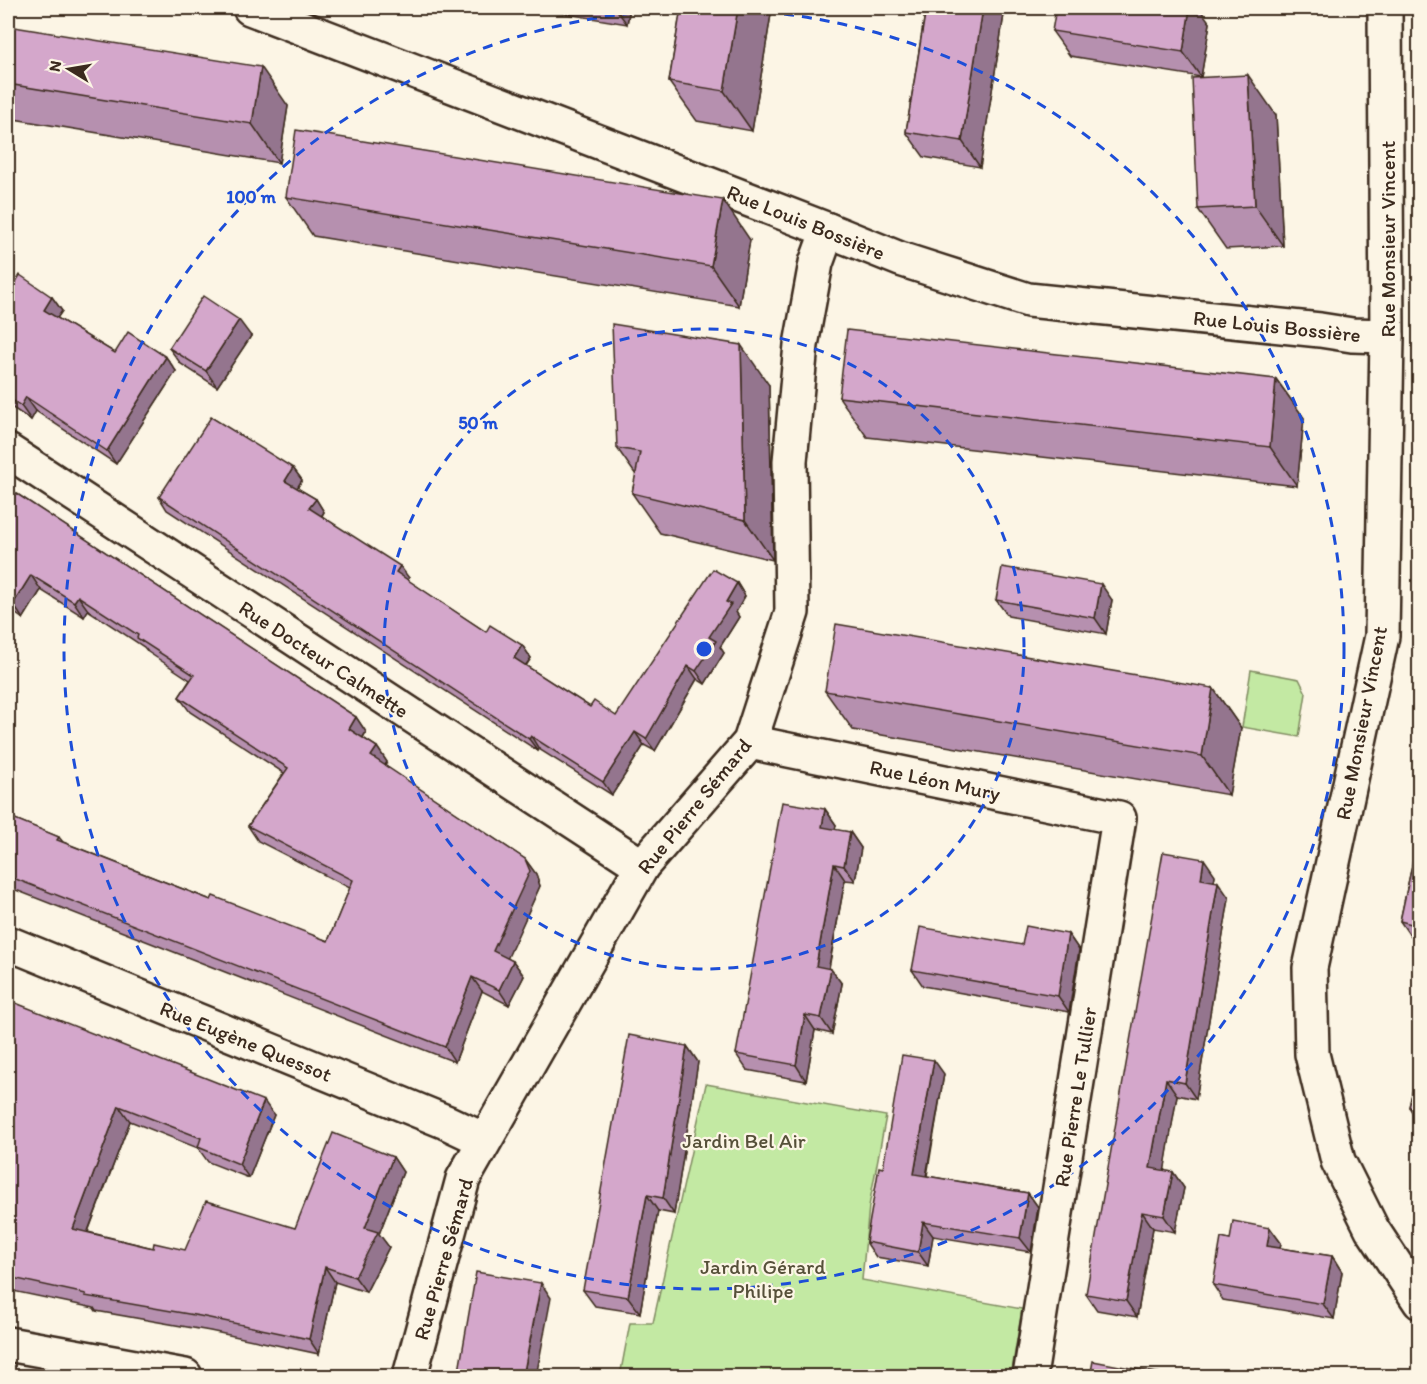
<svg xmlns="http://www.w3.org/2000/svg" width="1427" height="1384" viewBox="0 0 1427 1384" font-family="Itim,sans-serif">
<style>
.green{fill:#c3e9a3;stroke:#7f8a60;stroke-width:1.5}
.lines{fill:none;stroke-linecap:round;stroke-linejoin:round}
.minor-casing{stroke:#3b2a1e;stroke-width:38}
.minor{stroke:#fcf5e5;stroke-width:33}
.wall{fill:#b690af;stroke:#3b2a1e;stroke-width:1.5}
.shaded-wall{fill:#94758e;stroke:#3b2a1e;stroke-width:1.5}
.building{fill:#d4a7cb;stroke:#3b2a1e;stroke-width:1.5}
.ring{fill:none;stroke:#1d4ed8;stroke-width:3;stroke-dasharray:10 8}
.labels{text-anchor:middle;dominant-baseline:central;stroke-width:4.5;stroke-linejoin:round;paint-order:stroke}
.street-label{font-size:21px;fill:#3b2a1e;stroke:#fcf5e5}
.park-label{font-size:21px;fill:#565039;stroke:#fcf5e5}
.centre{fill:#1d4ed8;stroke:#fcf5e5;stroke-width:3}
.ring-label{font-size:18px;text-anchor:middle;font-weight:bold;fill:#1d4ed8;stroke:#fcf5e5;stroke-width:4.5;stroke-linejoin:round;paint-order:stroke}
</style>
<rect width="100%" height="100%" fill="#fcf5e5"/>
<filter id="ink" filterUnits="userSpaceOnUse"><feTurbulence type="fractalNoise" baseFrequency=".0167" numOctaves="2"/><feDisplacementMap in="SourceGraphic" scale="12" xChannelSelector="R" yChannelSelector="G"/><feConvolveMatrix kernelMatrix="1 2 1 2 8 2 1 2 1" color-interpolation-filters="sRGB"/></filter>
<g filter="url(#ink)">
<g class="green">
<polygon points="1251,670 1299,679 1306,693 1299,737 1242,727"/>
<polygon points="706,1084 886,1116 869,1206 862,1280 1022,1309 1011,1376 620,1376 630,1323 653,1323"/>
</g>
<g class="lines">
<g class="minor-casing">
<g id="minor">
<polyline points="250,8 828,230 900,259 1028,300 1320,330 1352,335 1387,336"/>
<polyline points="1385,8 1387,336 1382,636 1310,968 1312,1054 1338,1161 1372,1229 1420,1302"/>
<polyline points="8,451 642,866"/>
<polyline points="750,742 1119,818 1030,1376"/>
<polyline points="8,943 446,1122 484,1140"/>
<polyline points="8,1344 185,1376"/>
<polyline points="410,1376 463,1179 642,866 750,742 792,612 790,461 801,345 816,263 828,230"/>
</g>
</g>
<use href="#minor" class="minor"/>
</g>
<g class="wall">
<polygon points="531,8 630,8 627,24"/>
<polygon points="681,8 772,8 752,131 697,121 669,82"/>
<polygon points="893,8 1005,8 980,167 924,157 906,132 925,13"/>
<polygon points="1210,23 1201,77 1070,56 1052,31"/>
<polygon points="8,26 288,106 279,163 8,118"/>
<polygon points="1276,115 1283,246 1226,249 1198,209"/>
<polygon points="286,197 750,240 739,306 313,236"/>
<polygon points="8,295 52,297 62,311 57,318 115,353 166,357 176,371 116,464 36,411 31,420 8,405"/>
<polygon points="251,336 217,387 181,364 169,348"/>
<polygon points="1276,379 1304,418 1297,486 867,437 839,397"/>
<polygon points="769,385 773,560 660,533 632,493 636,475 617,448"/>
<polygon points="293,468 302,480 297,488 316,499 324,512 322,516 409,578 407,580 486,632 522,645 531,658 526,666 590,707 616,716 737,583 745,596 736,612 739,617 720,647 724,653 705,684 697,679 655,751 644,745 612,795 539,749 538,751 167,510 159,497"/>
<polygon points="8,488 356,717 366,732 363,738 377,747 387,762 385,766 525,859 536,874 540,886 507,958 513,961 524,976 509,1005 482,991 455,1062 8,887 8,816 59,837 63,842 211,900 328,941 350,888 258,841 248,826 284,773 190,712 179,697 190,680 148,652 144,647 88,610 84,617 41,590 23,619 8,608"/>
<polygon points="996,600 1112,600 1106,634 1008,616"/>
<polygon points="1213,688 1241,728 1229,795 853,730 825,691"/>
<polygon points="1419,741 1419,776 1414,768"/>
<polygon points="825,809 836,825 835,830 850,832 861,848 855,881 845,880 829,968 842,984 832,1034 815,1030 806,1081 747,1070 736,1054"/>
<polygon points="1419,833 1419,939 1411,937 1400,921"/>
<polygon points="1215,875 1214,881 1229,898 1196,1099 1177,1095 1164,1171 1173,1172 1184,1188 1175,1232 1153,1228 1137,1317 1097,1310 1086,1294"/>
<polygon points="1068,934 1079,950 1069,1012 923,986 912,970"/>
<polygon points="8,1000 274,1115 249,1178 208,1162 198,1148 130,1121 88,1232 153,1248 185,1250 295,1228 393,1157 403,1172 379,1234 389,1247 366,1292 335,1282 319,1354 210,1331 96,1311 94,1308 8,1290"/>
<polygon points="687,1046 698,1062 674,1214 658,1211 640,1313 595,1306 583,1290"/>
<polygon points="1419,1062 1419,1122 1409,1107"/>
<polygon points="944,1074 927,1176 1028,1193 1038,1207 1031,1252 933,1236 928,1266 876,1257 866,1242 883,1168"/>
<polygon points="1270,1228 1281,1243 1280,1248 1332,1256 1342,1272 1334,1319 1223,1300 1213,1285 1230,1240"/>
</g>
<g class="shaded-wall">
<polygon points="615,8 630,8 627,24"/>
<polygon points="738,8 772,8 752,131 724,91"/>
<polygon points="983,8 1005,8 980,167 962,141"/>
<polygon points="1190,8 1199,8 1210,23 1201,77 1183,52"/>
<polygon points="261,67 288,106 279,163 252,124"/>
<polygon points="1248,75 1276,115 1283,246 1255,206"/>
<polygon points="723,200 750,240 739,306 711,266"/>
<polygon points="52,297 62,311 53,324 44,310"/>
<polygon points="239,320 251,336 217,387 206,371"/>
<polygon points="741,345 769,385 773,560 745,520"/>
<polygon points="166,357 176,371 116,464 107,451"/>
<polygon points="1276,379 1304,418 1297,486 1270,447"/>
<polygon points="26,397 36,411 31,420 21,406"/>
<polygon points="293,468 302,480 294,493 285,481"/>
<polygon points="316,499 324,512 318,521 309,508"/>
<polygon points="400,566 409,578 404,585 396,572"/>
<polygon points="31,575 41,590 23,619 13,604"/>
<polygon points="737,583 745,596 736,612 739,617 720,647 724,653 705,684 696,671 709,637 726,602"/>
<polygon points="1101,584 1112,600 1106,634 1095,618"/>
<polygon points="78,596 88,610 84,617 74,602"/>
<polygon points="522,645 531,658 522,670 514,658"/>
<polygon points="688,666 697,679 655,751 646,739"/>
<polygon points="1213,688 1241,728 1229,795 1202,756"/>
<polygon points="356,717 366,732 359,744 349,729"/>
<polygon points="635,732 644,745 612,795 603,782"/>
<polygon points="531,736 539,749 538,751 529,739"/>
<polygon points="377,747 387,762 381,771 371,756"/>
<polygon points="825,809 836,825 832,842 822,827"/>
<polygon points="850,832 861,848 855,881 844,866"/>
<polygon points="525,859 536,874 540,886 504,966 493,951"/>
<polygon points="1204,859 1215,875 1212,895 1201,879"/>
<polygon points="834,864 845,880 826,982 816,966"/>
<polygon points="1218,882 1229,898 1196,1099 1185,1083"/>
<polygon points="1068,934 1079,950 1069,1012 1058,996"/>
<polygon points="513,961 524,976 509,1005 499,990"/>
<polygon points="831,969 842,984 832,1034 821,1018"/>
<polygon points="472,977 482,991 455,1062 445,1047"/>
<polygon points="805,1015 815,1030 806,1081 796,1065"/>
<polygon points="687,1046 698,1062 674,1214 663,1198"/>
<polygon points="934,1060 944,1074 924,1188 914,1174"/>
<polygon points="1166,1079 1177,1095 1162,1185 1150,1168"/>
<polygon points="264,1101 274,1115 249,1178 239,1164"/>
<polygon points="119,1106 130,1121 83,1244 73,1229"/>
<polygon points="393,1157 403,1172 379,1234 389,1247 366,1292 355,1277 365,1228"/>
<polygon points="1173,1172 1184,1188 1175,1232 1164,1216"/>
<polygon points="1028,1193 1038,1207 1031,1252 1020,1238"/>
<polygon points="647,1195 658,1211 640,1313 628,1297"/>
<polygon points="1142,1212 1153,1228 1137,1317 1126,1301"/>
<polygon points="923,1222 933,1236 928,1266 918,1252"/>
<polygon points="1270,1228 1281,1243 1277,1261 1267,1246"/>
<polygon points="1332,1256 1342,1272 1334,1319 1323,1304"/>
<polygon points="325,1267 335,1282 319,1354 309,1339"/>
<polygon points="541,1283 551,1298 536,1377 523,1377"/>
</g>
<g class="building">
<polygon points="681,8 738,8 724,91 669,82"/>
<polygon points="926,8 983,8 962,141 906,132"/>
<polygon points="1056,8 1190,8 1183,52 1052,31"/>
<polygon points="8,26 261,67 252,124 8,84"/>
<polygon points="1248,75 1255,206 1198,209 1192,78"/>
<polygon points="296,130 723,200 711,266 286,197"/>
<polygon points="20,275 52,297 44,310 115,353 128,332 166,357 107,451 26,397 21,406 8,397 8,295"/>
<polygon points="203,296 239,320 206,371 169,348"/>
<polygon points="612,324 741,345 745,520 632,493 640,452 617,448"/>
<polygon points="847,330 1276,379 1270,447 839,397"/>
<polygon points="211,417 293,468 285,481 316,499 309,508 400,566 396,572 486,632 490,625 522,645 514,658 590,707 594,701 616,716 713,569 737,583 726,602 731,604 709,637 716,641 696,671 688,666 646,739 635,732 603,782 531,736 529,739 159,497"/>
<polygon points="8,488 356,717 349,729 377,747 371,756 525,859 530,871 493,951 513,961 499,990 472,977 445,1047 8,876 8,816 59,837 57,840 211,900 213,896 328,941 353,880 248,826 288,768 179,697 194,675 137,638 138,635 78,596 74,602 31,575 13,604 8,600"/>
<polygon points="1002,567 1101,584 1095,618 996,600"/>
<polygon points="836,624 1213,688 1202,756 825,691"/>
<polygon points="1419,741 1419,769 1414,768"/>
<polygon points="782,802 825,809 822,827 850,832 844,866 834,864 816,966 831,969 821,1018 805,1015 796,1065 736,1054"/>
<polygon points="1419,833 1419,926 1400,921"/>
<polygon points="1163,852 1204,859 1201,879 1218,882 1185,1083 1166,1079 1150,1168 1173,1172 1164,1216 1142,1212 1126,1301 1086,1294"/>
<polygon points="1026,926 1068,934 1058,996 912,970 920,927 1022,945"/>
<polygon points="8,1000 264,1101 239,1164 198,1147 201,1138 119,1106 73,1229 153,1248 154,1243 185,1250 206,1201 295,1228 333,1133 393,1157 365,1228 378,1232 355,1277 325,1267 309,1339 200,1316 85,1296 86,1294 8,1277"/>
<polygon points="629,1035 687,1046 663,1198 647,1195 628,1297 583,1290"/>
<polygon points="902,1055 934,1060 914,1174 1028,1193 1020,1238 923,1222 918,1252 866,1242 879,1167 883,1168"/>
<polygon points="1419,1062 1419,1109 1409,1107"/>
<polygon points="1233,1221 1270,1228 1267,1246 1332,1256 1323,1304 1213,1285 1221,1238 1230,1240"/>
<polygon points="476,1272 541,1283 523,1377 458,1377"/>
<polygon points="1093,1361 1178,1377 1090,1377"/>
</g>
</g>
<g class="ring">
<circle cx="704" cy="649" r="320"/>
<circle cx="704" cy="649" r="640"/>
</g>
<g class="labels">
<g class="street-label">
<text transform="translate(806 222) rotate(22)">Rue Louis Bossière</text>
<text transform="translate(1387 239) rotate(-90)">Rue Monsieur Vincent</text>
<text transform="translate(1277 326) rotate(6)">Rue Louis Bossière</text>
<text transform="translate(324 659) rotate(33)">Rue Docteur Calmette</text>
<text transform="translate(1361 723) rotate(-79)">Rue Monsieur Vincent</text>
<text transform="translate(935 780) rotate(12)">Rue Léon Mury</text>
<text transform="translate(694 806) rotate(-51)">Rue Pierre Sémard</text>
<text transform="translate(246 1041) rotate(22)">Rue Eugène Quessot</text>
<text transform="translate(1075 1097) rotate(-81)">Rue Pierre Le Tullier</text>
<text transform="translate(443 1259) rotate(-74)">Rue Pierre Sémard</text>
</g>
<g class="park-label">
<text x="744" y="1140">Jardin Bel Air</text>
<text x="763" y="1266">Jardin Gérard<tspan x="763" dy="24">Philipe</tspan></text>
</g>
</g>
<circle cx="704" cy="649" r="9" class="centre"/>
<g class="ring-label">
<text x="251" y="203">100 m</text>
<text x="478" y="429">50 m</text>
</g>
<rect width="1427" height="1384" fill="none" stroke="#fcf5e5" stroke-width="30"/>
<rect x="15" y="15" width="1397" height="1354" fill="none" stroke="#3b2a1e" stroke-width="2" filter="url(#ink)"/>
<g transform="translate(69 69) rotate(281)" stroke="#fcf5e5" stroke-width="4.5" paint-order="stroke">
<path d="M0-4.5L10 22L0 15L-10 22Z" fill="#3b2a1e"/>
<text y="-9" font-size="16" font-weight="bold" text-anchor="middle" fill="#3b2a1e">N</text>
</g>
</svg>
